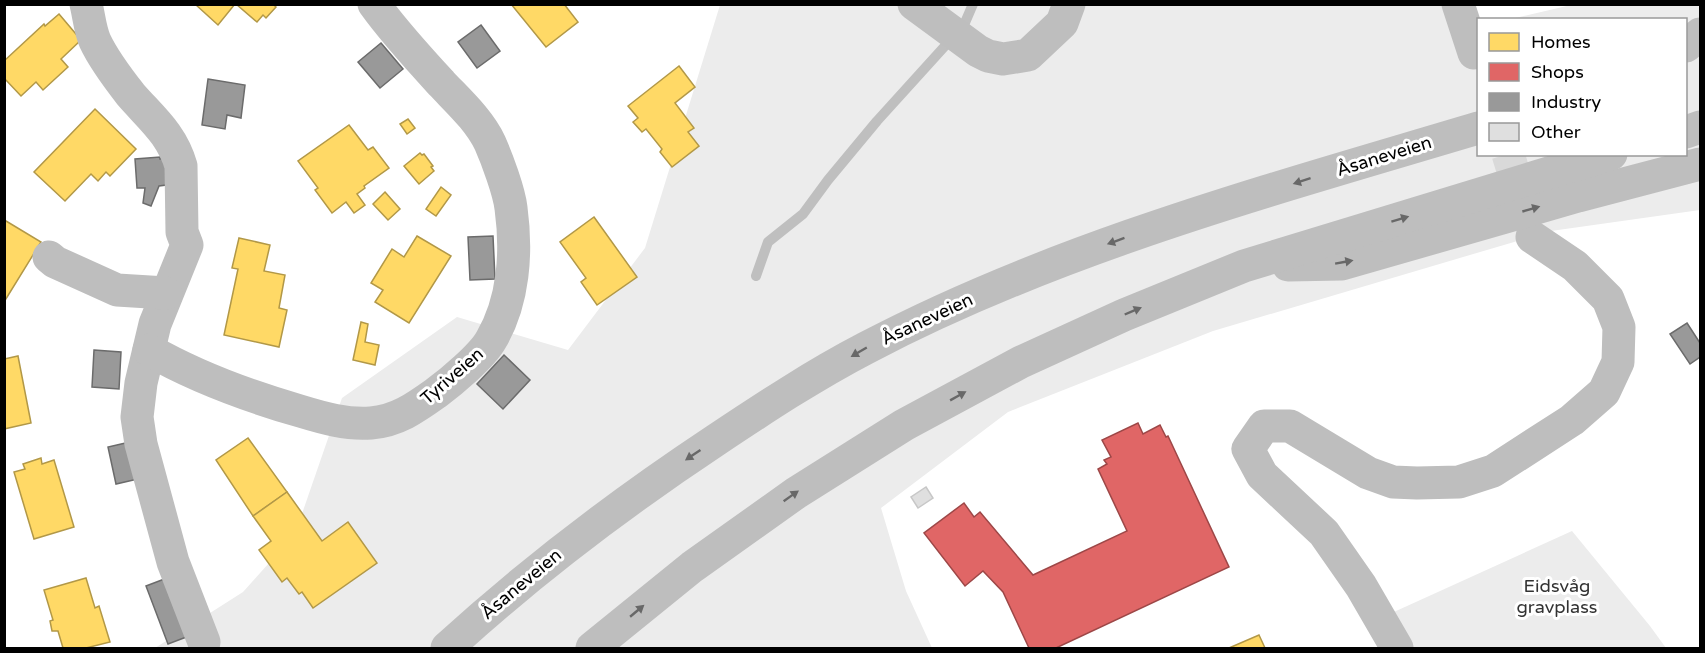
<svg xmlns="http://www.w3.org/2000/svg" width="1705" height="653" viewBox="0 0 1705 653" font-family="'Varela Round',sans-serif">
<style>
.green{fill:#ececec}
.homes{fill:#ffd966;stroke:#b29847;stroke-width:1.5}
.shops{fill:#e06666;stroke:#9d4747;stroke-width:1.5}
.industry{fill:#999;stroke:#6b6b6b;stroke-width:1.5}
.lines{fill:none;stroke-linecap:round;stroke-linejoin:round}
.stream{stroke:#bfbfbf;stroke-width:10}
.building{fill:#dfdfdf;stroke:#c7c7c7;stroke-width:1.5}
.street-tunnel{stroke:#d9d9d9;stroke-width:33;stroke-dasharray:33 16;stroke-linecap:butt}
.street{stroke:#bebebe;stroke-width:33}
.highway{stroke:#bebebe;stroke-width:33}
.oneway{fill:#686868}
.labels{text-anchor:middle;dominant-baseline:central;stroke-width:6;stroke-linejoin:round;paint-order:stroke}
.street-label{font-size:18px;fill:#000;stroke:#fff}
.park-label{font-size:18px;fill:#333;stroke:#fff}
</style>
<rect width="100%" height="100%" fill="#fff"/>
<g class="green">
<polygon points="720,5 1448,5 1478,28 1478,154 1686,154 1686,20 1511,19 1571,5 1700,5 1700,210 1551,231 1213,331 1008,412 881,508 906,591 932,648 155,648 243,592 295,534 342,398 457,317 568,350 645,248"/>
<polygon points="1572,531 1650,626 1666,648 1394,648 1374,621"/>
</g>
<g class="homes">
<polygon points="195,4 235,4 218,25"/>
<polygon points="236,4 273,4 276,7 266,18 263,15 257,22"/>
<polygon points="511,4 564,4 578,22 546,47"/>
<polygon points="59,14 81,40 61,59 68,67 43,90 36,82 21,96 4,78 4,61 44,24 45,26"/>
<polygon points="679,66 695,87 675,103 694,128 688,132 699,146 672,167 660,152 662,149 646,129 642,132 633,122 638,118 628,106"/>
<polygon points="95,109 136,149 110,176 106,172 98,181 91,174 65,201 34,172"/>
<polygon points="408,119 415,128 407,134 400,124"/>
<polygon points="349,125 368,150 373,147 389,168 364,186 365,188 357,194 365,205 354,213 346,202 332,213 315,190 318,188 298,161"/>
<polygon points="420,153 422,155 424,154 433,166 431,167 434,171 419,184 404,166"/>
<polygon points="441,187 451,195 436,216 426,209"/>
<polygon points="385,192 400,209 388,220 373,204"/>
<polygon points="594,217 637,277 597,305 581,282 586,278 560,242"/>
<polygon points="6,221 41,242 4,302 4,223"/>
<polygon points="417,236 451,256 409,323 375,302 383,290 371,283 392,249 404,257"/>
<polygon points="239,238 270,245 264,271 285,275 279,308 287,310 279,347 224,335 238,269 232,268"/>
<polygon points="361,322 368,324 365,342 379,345 375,365 353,360"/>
<polygon points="18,356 31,423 4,429 4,359"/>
<polygon points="248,438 287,492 253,516 216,460"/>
<polygon points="41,458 42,464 54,460 74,527 34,539 14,472 25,469 23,464"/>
<polygon points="287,492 322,541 348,522 377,563 313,608 302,592 299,594 287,578 282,582 259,550 271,541 253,516"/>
<polygon points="86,578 95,608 99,606 110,642 86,648 63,648 58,631 52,631 50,621 53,620 44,590"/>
<polygon points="1259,635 1265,648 1229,648"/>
</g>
<polygon class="shops" points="1138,423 1143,434 1160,425 1166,437 1168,436 1229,567 1056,648 1029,648 1003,592 983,571 965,586 924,533 964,503 974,517 980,512 1033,575 1127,531 1098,469 1107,464 1104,460 1111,457 1102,440"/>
<g class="industry">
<polygon points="481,25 500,51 477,68 458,42"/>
<polygon points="381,43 403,69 380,88 358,62"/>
<polygon points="208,79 245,85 241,118 227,115 225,129 202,125"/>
<polygon points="160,157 160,159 169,158 174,184 159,186 151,206 143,203 145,188 137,188 135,159"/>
<polygon points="493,236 495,279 470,280 468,237"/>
<polygon points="1687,323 1700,343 1700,357 1690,364 1670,334"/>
<polygon points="94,350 121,352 119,389 92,387"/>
<polygon points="504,355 530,380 503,409 477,384"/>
<polygon points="130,442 138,479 116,484 108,447"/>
<polygon points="167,578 189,636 168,644 146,586"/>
</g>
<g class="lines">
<polyline class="stream" points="756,276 768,242 803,214 828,180 877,121 964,25 973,4"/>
</g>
<polygon class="building" points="926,487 933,498 918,508 911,497"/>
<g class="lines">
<polyline class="street-tunnel" points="1508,154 1525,210"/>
<g class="street">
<path d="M86,4c3,12 4,26 9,37 7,15 25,40 36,54 20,23 41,39 50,71l1,66 5,13 -32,79 -14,59 -4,34 4,27 32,118 31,80"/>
<polyline points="914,4 978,51 988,56 1003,59 1028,55 1062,23 1069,4"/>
<polyline points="1458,4 1474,53"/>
<polyline points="49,257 55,262 117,290 166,293"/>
<path d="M149,350c47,27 99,46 151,61 23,7 47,14 71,12 26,-2 44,-15 65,-30 15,-11 46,-37 55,-53 23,-39 26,-88 20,-132 -2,-17 -14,-49 -21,-65 -11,-23 -31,-41 -48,-59 -23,-25 -48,-52 -68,-80"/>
<polyline points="1397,648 1361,586 1324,533 1262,475 1248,449 1264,426 1290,426 1368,473 1393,482 1417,483 1459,482 1493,471 1572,420 1604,392 1618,362 1619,327 1608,299 1575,266 1532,237"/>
</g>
<g class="highway">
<polyline points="1686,46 1700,34"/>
<polyline points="1686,132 1700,127"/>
<polyline points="1288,265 1342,264 1578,196 1700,164"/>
<path d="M447,648c83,-76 174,-145 269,-208 48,-32 98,-65 150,-92 192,-101 405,-158 612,-220"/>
<polyline points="592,648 692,567 796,493 904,425 1021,362 1124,315 1244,266 1611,154"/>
</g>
</g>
<defs><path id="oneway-solid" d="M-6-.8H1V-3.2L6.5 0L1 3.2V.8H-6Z" transform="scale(1.5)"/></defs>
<g class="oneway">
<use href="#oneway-solid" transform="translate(1302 181) rotate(162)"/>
<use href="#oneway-solid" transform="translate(1531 209) rotate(-16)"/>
<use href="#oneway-solid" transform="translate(1400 219) rotate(-17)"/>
<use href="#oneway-solid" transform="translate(1116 241) rotate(160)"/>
<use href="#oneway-solid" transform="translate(1344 262) rotate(-10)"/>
<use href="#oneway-solid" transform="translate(1133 311) rotate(-23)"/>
<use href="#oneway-solid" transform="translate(859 352) rotate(150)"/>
<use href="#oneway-solid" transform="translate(958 396) rotate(-29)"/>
<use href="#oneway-solid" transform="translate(693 455) rotate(146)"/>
<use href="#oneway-solid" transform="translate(791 496) rotate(-35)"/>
<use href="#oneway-solid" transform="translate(637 611) rotate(-40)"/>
</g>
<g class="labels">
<g class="street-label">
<text transform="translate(1384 156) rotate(-17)">Åsaneveien</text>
<text transform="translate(927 319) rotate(-25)">Åsaneveien</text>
<text transform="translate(452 376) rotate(-41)">Tyriveien</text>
<text transform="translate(521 584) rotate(-40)">Åsaneveien</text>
</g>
<g class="park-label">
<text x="1557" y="586">Eidsvåg<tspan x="1557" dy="21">gravplass</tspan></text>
</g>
</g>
<rect width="1705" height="653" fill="none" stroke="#000000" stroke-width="12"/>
<rect x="1477" y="18" width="210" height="138" fill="#ffffff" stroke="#999999" stroke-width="1.5"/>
<rect x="1489" y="33" width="30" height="18" fill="#ffd966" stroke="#999999" stroke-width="1.5"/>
<text x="1531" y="48" font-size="18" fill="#000000">Homes</text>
<rect x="1489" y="63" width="30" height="18" fill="#e06666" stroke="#999999" stroke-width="1.5"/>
<text x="1531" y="78" font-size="18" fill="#000000">Shops</text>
<rect x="1489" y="93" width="30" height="18" fill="#999999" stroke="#999999" stroke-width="1.5"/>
<text x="1531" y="108" font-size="18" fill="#000000">Industry</text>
<rect x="1489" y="123" width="30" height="18" fill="#dfdfdf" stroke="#999999" stroke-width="1.5"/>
<text x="1531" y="138" font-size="18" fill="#000000">Other</text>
</svg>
